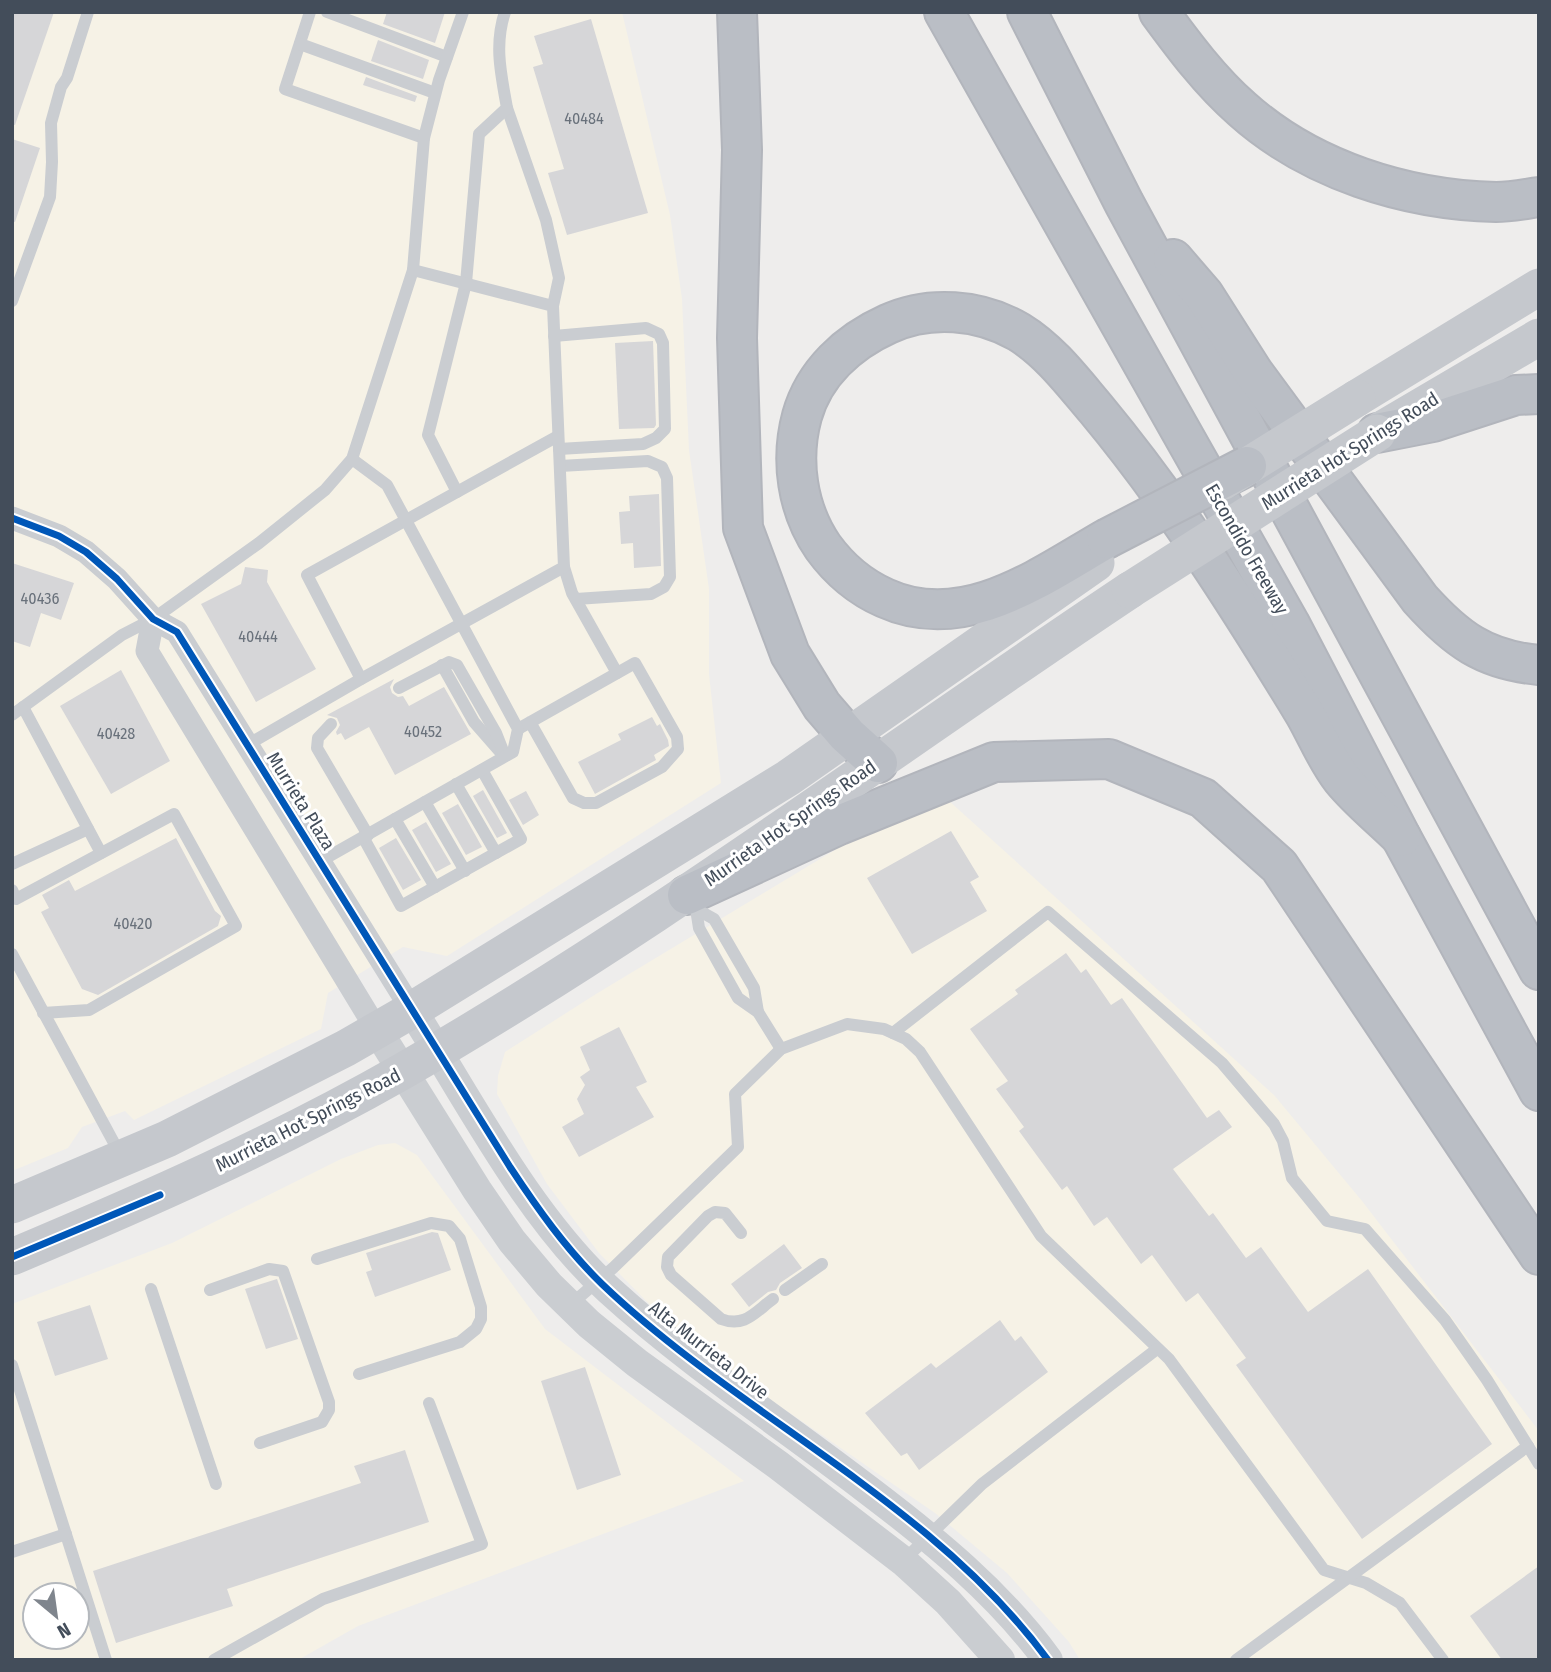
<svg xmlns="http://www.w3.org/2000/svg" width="1551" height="1672" viewBox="0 0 1551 1672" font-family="'Fira Sans Condensed',sans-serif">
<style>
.commercial{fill:#f6f2e6;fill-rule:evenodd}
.building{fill:#d6d6d8}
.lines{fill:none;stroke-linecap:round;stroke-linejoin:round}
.motorway-casing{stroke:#b2b5bc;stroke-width:42}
.service{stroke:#cacdd1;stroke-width:12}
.minor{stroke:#cacdd1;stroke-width:23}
.tertiary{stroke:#cacdd1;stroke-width:30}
.primary{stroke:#c5c8cd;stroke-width:37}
.motorway{stroke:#babec5;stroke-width:38}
.motorway-bridge-casing{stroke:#b2b5bc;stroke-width:42;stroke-linecap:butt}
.primary-bridge{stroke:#c5c8cd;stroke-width:37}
.motorway-bridge{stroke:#babec5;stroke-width:38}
.cycleway-casing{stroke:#fff;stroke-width:11}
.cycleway{stroke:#0057b8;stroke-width:7}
.labels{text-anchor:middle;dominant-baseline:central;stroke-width:6;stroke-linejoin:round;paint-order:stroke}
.number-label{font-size:16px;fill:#69717b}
.street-label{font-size:19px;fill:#434d5a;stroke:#fff}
</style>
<rect width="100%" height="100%" fill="#eeedec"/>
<g class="commercial">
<polygon points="12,12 622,12 670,215 682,299 689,450 709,589 709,674 721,783 447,956 403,947 328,993 321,1029 134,1120 125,1111 82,1127 68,1148 12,1171"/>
<polygon points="948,800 1274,1095 1362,1201 1539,1431 1539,1660 1080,1660 1069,1642 1007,1573 935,1513 758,1391 660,1315 599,1253 547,1184 497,1094 498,1076 505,1052 596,994 863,833"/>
<path d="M395,1143l22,12 128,174 199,152 -386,145 -60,34h-286v-356l160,-61 169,-84 37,-14zM35,1595h42v42h-42z"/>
</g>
<g class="building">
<polygon points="12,12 54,12 15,125 12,124"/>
<polygon points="387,12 445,12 435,43 383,24"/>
<polygon points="591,19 648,213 567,235 548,173 564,169 533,67 543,64 534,36"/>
<polygon points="378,40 429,60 423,79 371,61"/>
<polygon points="366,77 417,96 415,102 363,85"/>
<polygon points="12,139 40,148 15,222 12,221"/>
<polygon points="653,341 656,425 654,428 619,429 615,343"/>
<polygon points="659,494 661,566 634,568 633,543 621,544 619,512 630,511 629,496"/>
<polygon points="12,563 74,583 61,620 41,613 30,647 12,641"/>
<polygon points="245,567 268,570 267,582 316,669 256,702 201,604 241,584"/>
<polygon points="121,670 170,761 111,794 60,706"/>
<polygon points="394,679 390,687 392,693 398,697 403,696 409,706 444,687 471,734 395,775 369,727 345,740 341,733 337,735 336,732 340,725 337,718 327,715"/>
<polygon points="652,717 657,726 660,724 668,740 669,746 654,755 656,760 595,794 578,762 621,740 618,734"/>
<polygon points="483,790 507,833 497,838 473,796"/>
<polygon points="526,791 539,815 523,825 509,800"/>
<polygon points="458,804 482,847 466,855 442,813"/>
<polygon points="426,822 451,864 436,872 412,830"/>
<polygon points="951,831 979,877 970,882 987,911 912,954 867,878"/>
<polygon points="176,838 215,911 221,916 218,926 98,995 82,989 41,912 49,908 42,895 69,880 75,891"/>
<polygon points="396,838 421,880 403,890 379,848"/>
<polygon points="1066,953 1081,973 1086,969 1111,1005 1122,998 1207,1118 1219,1110 1232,1127 1173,1169 1209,1216 1213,1213 1246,1258 1261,1247 1308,1312 1368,1269 1492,1444 1362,1539 1236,1365 1246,1358 1198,1293 1186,1302 1152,1255 1141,1264 1107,1217 1094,1226 1067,1186 1062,1190 1019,1131 1024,1127 996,1089 1008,1081 970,1029 1018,994 1015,990"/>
<polygon points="619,1027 647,1082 636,1087 654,1117 579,1157 562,1127 584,1114 577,1099 585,1085 580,1077 590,1070 580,1047"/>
<polygon points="432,1232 438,1233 451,1270 375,1297 366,1272 372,1270 366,1253"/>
<polygon points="784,1244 802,1268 780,1283 776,1290 768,1292 749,1307 731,1284"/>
<polygon points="277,1279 298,1339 266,1349 245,1289"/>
<polygon points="90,1305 108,1359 55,1376 37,1322"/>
<polygon points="1000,1320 1015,1341 1021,1336 1048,1372 919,1470 907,1453 901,1456 865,1413 931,1363 936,1368"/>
<polygon points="585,1367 621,1475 577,1490 541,1381"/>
<polygon points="405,1450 429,1522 227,1589 233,1606 116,1643 93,1571 361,1483 354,1466"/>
<polygon points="1539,1566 1539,1660 1502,1660 1470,1616"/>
</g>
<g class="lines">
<g class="motorway-casing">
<g id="motorway">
<polyline points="737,12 742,150 737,338 743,528 790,654 822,706 847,735 878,763"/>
<polyline points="944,12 1290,624 1401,837 1539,1091"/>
<polyline points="1027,12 1124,203 1539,970"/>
<path d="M1159,12c25,34 51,69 83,97 68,61 164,91 254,93 14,0 29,-3 43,-5"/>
<path d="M1173,259l31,36 49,77 167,227c36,40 64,61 119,66"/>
<polyline points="1377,433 1433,422 1516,395 1539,394"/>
<path d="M1106,539c-66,38 -142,95 -221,59 -25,-11 -46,-29 -62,-51 -26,-38 -33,-87 -21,-131 12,-43 46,-74 86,-92 41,-19 92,-15 131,8 31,19 54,50 77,77 79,95 145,200 209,305 12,21 22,46 37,65 17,21 40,39 59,58"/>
<polyline points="687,895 839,825 994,762 1109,759 1203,798 1279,866 1539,1255"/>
</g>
</g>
<g class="service">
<polyline points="310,12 285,89 424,138"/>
<polyline points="327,12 447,57"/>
<polyline points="300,44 435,93"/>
<polyline points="507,108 546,220 559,278 553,306"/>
<polyline points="12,301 50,197 52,162 51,123 61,87 67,78 88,12"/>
<polyline points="554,336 646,328 659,334 663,343 665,429 656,438 643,444 559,449"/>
<polyline points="560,466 648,461 662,467 667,478 670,577 664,587 651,594 576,599"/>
<path d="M457,492l-29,-57 38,-152 13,-149 28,-26c-6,-34 -13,-63 -2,-96"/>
<polyline points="564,567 572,593 617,673"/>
<polyline points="442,665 474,722 502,754"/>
<polyline points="361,679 307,575 558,436"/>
<polyline points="399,688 449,662 457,665 496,733 505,756"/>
<polyline points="23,707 101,853"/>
<polyline points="12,715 122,635 153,619 259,543 325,490 352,459 413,270 424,138 439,80 463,12"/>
<polyline points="331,724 318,738 317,748 368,835"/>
<polyline points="518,729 635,663 677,737 678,749 662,767 596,803 584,803 573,798 530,722"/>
<polyline points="247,745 361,679 564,567 553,306 413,270"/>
<polyline points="456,784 496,853"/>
<polyline points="425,802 465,871"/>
<polyline points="395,819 435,887"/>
<polyline points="363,837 401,906 521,839 482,770"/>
<polyline points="319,862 513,752 518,729 387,485 352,459"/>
<polyline points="12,864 88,829"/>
<polyline points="12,890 16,899 174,814 236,926 89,1010 43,1013"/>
<polyline points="689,897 696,909 699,928 738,998 758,1012 781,1049"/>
<polyline points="696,909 714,919 754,988 758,1012"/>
<polyline points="12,954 120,1154"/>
<polyline points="893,1033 1048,912 1222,1063 1274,1124 1283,1141 1292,1178 1327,1221 1365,1229 1445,1320 1487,1380 1539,1464"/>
<path d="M741,1233l-16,-20 -10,-1 -7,4 -40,41 -1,10 4,8 50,44c24,9 34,-7 52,-20"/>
<polyline points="317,1259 431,1223 449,1226 460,1239 481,1307 481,1319 476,1329 460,1342 359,1374"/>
<polyline points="151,1289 216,1484"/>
<polyline points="210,1290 269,1269 283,1271 329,1402 329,1410 322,1422 260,1443"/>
<polyline points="785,1290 822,1264"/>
<polyline points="569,1306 613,1268 738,1147 735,1094 781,1049 847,1024 884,1029 906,1039 920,1052 1041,1236 1169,1359 1324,1570 1366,1583 1400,1603 1443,1660"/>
<polyline points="12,1365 106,1660"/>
<polyline points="12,1552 66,1534"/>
<polyline points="903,1561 982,1484 1157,1349"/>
<polyline points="214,1660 323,1599 482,1544 429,1403"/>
<polyline points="1236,1660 1528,1446"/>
</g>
<g class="minor">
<polyline points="12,518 59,536 86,552 117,579 153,619 177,632 412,1010"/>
<polyline points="153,619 147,651 377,1030"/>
</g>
<g class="tertiary">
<path d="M412,1010c58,92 117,207 197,280 80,73 173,134 259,200 66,50 131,103 180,170"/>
<polyline points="377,1030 477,1190 512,1241 549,1285 589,1324 637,1363 778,1465 903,1561 948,1602 1000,1660"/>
</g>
<g class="primary">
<polyline points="1357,398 1539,287"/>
<polyline points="1381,430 1539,337"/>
<polyline points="12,1205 167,1139 346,1048 412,1010 788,778 1096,563"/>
<path d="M12,1257c133,-56 265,-114 391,-186 252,-145 485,-320 727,-481"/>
</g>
<use href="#motorway" class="motorway"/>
<g class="motorway-bridge-casing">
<polyline id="motorway-bridge" points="1106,539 1247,466"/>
</g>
<g class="primary-bridge">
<polyline points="1222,482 1357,398"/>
<polyline points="1130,590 1377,433"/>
</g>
<use href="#motorway-bridge" class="motorway-bridge"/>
<g class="cycleway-casing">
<g id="cycleway">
<path d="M12,518l47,18 27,16 31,27 36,40 24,13 333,535c27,41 56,82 92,117 140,134 329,217 446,376"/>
<polyline points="12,1257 160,1195"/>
</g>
</g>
<use href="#cycleway" class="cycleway"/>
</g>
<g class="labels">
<g class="number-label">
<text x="584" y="118">40484</text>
<text x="40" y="598">40436</text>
<text x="258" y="636">40444</text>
<text x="423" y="731">40452</text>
<text x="116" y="733">40428</text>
<text x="133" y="923">40420</text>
</g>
<g class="street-label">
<text transform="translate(1350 451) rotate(-32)">Murrieta Hot Springs Road</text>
<text transform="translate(1247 549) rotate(60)">Escondido Freeway</text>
<text transform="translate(301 801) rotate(58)">Murrieta Plaza</text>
<text transform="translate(790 823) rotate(-35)">Murrieta Hot Springs Road</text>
<text transform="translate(308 1120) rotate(-27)">Murrieta Hot Springs Road</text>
<text transform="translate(709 1350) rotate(38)">Alta Murrieta Drive</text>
</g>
</g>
<rect width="1551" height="1672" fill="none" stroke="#434d5a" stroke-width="28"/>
<g transform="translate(56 1616) rotate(151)"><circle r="33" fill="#ffffff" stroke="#b4b8bd" stroke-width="2"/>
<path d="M0-5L12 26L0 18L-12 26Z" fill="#7f858d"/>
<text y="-10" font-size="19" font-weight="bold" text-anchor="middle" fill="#434d5a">N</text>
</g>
</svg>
